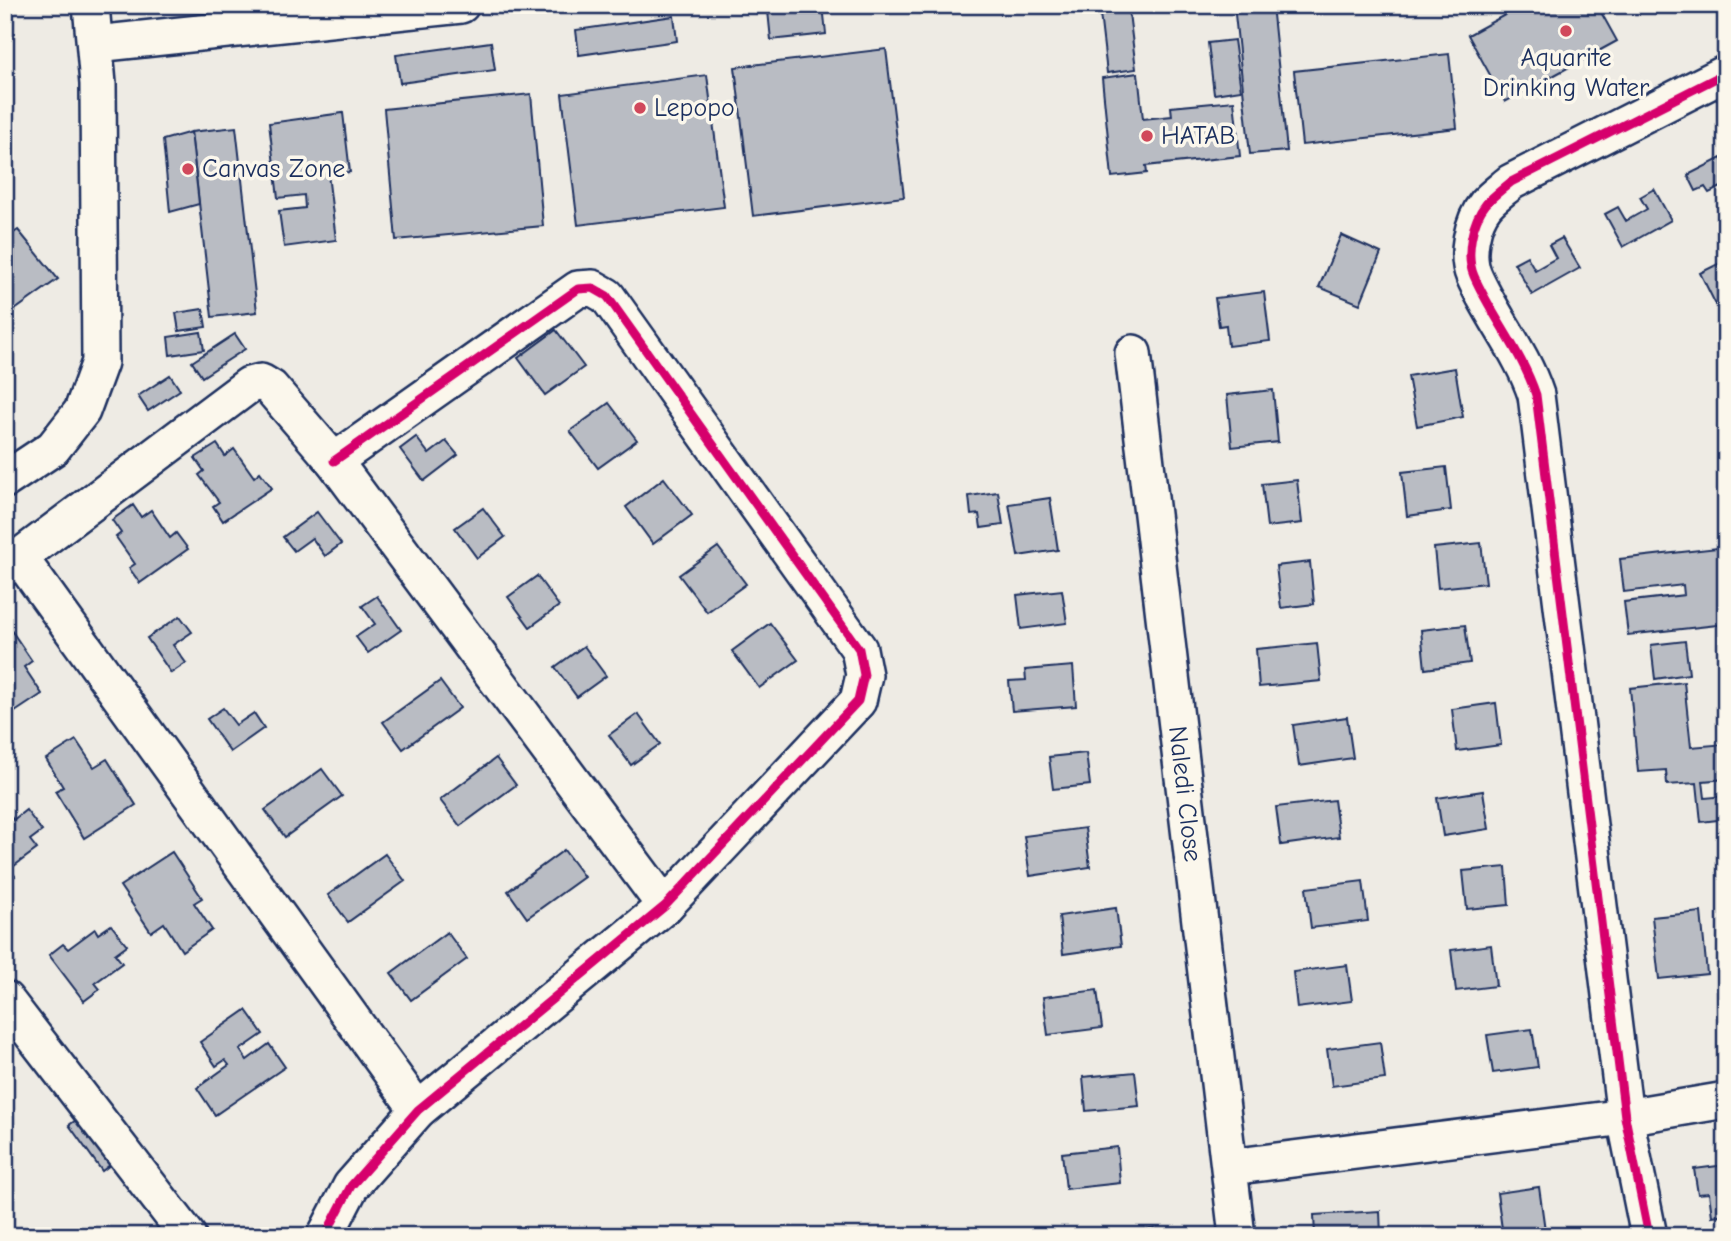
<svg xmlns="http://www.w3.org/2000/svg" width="1731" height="1241" viewBox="0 0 1731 1241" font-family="'Comic Neue',sans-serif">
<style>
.building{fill:#b9bcc3;stroke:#1b2f5e;stroke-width:2}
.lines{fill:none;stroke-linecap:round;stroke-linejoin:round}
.street-casing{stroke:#1b2f5e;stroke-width:40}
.street{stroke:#fbf7ec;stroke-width:35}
.cycleway-casing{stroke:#fbf7ec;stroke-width:13}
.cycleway{stroke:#d6006c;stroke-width:9}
.poi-dot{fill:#d1495b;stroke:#fbf7ec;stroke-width:2.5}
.labels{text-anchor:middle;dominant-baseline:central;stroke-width:7;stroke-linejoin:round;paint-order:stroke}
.poi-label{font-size:26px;fill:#1b2f5e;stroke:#fbf7ec;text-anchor:start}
.street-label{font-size:26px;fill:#1b2f5e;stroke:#fbf7ec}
</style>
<rect width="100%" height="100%" fill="#eeebe4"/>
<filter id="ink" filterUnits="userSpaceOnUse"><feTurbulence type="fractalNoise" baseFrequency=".0143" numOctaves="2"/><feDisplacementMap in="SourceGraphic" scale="14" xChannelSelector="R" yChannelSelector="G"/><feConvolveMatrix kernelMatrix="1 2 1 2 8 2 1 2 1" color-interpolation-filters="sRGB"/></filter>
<g filter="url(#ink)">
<g class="building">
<polygon points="823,5 826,34 771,40 768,11"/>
<polygon points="1099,5 1128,5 1136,69 1107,73"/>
<polygon points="1234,5 1272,5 1287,151 1250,154"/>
<polygon points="1523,5 1597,5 1617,41 1505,102 1468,35"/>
<polygon points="674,16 677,41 579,55 576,30"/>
<polygon points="1234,40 1241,90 1214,94 1208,43"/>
<polygon points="491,42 495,70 400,83 396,55"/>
<polygon points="886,49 904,197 753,216 735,67"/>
<polygon points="1449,54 1457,128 1302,145 1294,71"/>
<polygon points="1138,73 1143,119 1172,116 1171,107 1234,101 1240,156 1146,166 1147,173 1112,177 1102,78"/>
<polygon points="707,75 724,207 578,225 562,94"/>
<polygon points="531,94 543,226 396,240 384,109"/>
<polygon points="343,113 350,172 328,174 336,240 284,247 279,211 305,208 304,195 278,198 269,123"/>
<polygon points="236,127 257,312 212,317 191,132"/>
<polygon points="191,132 199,204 170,212 163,140"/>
<polygon points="1721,158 1726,167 1726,196 1721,187 1709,193 1705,187 1696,191 1688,175"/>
<polygon points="1654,189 1671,220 1623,247 1605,214 1618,207 1626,221 1647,209 1640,197"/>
<polygon points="18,230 58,279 5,317 5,239"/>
<polygon points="1341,235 1381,253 1360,304 1319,287"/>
<polygon points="1562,238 1580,268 1532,295 1514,263 1527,256 1535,270 1556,258 1549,245"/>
<polygon points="1726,260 1726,300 1716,305 1700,273"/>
<polygon points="1264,292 1270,341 1228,346 1226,325 1219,326 1215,298"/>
<polygon points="203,309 206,327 179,331 176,313"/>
<polygon points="556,330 584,367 545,395 518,358"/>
<polygon points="201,332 204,350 170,355 168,337"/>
<polygon points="235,334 245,349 202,377 192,362"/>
<polygon points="1455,368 1463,417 1417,426 1408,376"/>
<polygon points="170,375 180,390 148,411 138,396"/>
<polygon points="1273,390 1278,442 1232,447 1227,395"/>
<polygon points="609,403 637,440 598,468 570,431"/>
<polygon points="416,437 429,454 446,441 458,455 424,481 400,449"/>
<polygon points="217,444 225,456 234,449 254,477 260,472 272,488 223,521 213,506 219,502 199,475 204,471 195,458"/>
<polygon points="1446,467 1451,510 1407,516 1402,472"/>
<polygon points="664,478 692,515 653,544 626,507"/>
<polygon points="1297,480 1302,523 1267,527 1262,484"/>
<polygon points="998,492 1003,525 981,528 979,514 971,515 969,496"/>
<polygon points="1050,498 1058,550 1018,556 1009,504"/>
<polygon points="133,505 141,517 151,510 170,538 176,533 188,549 140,583 129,568 135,564 116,537 121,533 112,520"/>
<polygon points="483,508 505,537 477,558 455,528"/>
<polygon points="317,512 341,544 325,556 312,538 294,551 283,537"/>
<polygon points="1481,543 1486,583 1438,588 1434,548"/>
<polygon points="718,547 746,584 707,612 679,575"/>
<polygon points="1726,547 1726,624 1628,635 1624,602 1684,595 1683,585 1624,592 1620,559"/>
<polygon points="1310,562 1314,604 1281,608 1276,566"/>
<polygon points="537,576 559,606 530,627 508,597"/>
<polygon points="1062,590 1067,623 1021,629 1017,595"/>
<polygon points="377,596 401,630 368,653 356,637 375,624 362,606"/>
<polygon points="180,616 192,632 173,645 186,663 171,673 147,638"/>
<polygon points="5,621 32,661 24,667 42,694 12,714 5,704"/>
<polygon points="770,623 798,660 759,688 732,651"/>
<polygon points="1465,625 1470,663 1425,669 1421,630"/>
<polygon points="1685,641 1689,674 1655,679 1651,645"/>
<polygon points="1317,643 1321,681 1259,687 1256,649"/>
<polygon points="584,646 606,676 577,697 555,667"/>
<polygon points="1073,666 1076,706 1012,711 1009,681 1026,680 1025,670"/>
<polygon points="440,681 460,708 403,749 383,722"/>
<polygon points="1684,682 1691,747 1726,744 1726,779 1703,781 1705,798 1726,796 1726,819 1701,822 1697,783 1667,785 1666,770 1638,772 1630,688"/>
<polygon points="1496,703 1501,745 1457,751 1452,709"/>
<polygon points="223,708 236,725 254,713 264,728 230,752 207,719"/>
<polygon points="638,714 660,744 631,765 609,735"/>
<polygon points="1347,717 1353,758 1299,766 1293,725"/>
<polygon points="76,740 94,767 107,759 136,805 84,838 55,791 63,787 46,759"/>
<polygon points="1086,753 1090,785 1053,789 1049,757"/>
<polygon points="496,758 516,785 460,826 440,800"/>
<polygon points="322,769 342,796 285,837 265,810"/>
<polygon points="1483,791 1489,829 1443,836 1437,798"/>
<polygon points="1334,800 1339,837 1281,845 1276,807"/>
<polygon points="26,810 42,831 30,840 37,849 10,869 15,876 5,883 5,818 10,815 13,820"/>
<polygon points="1085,828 1090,867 1030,876 1024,836"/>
<polygon points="564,850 584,877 527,918 508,891"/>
<polygon points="172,852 202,898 194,903 212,930 182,951 164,923 151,932 120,886"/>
<polygon points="385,854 405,881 348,922 328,895"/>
<polygon points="1506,867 1509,905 1467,909 1463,871"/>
<polygon points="1363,881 1368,921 1311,928 1306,888"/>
<polygon points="1116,908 1121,946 1063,954 1059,916"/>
<polygon points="1701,912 1707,974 1659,979 1652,917"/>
<polygon points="111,925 127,945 115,954 122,963 95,983 100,989 84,1001 49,955 63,944 68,949 95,929 98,934"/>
<polygon points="447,932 467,959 411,1000 391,973"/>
<polygon points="1491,945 1496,986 1456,991 1451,950"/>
<polygon points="1347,965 1352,1001 1297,1008 1293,972"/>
<polygon points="1097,990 1102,1028 1048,1035 1043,997"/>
<polygon points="246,1010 263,1034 240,1050 247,1060 269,1044 285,1067 215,1115 197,1088 229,1065 225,1060 216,1066 200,1042"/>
<polygon points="1532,1029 1538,1067 1493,1073 1487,1035"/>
<polygon points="1380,1042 1385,1079 1332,1086 1327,1049"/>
<polygon points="1135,1072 1139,1106 1086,1111 1083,1077"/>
<polygon points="91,1110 123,1155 102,1171 69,1125"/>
<polygon points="1117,1147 1120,1183 1066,1189 1062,1153"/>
<polygon points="1726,1165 1726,1214 1712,1216 1709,1193 1698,1194 1694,1169"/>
<polygon points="1539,1187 1545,1230 1503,1236 1497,1193"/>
<polygon points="1380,1211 1381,1236 1315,1236 1314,1215"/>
<polygon points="1155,1228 1156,1236 1097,1236 1097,1235"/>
</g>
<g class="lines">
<g class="street-casing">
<g id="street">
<polyline points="96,44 461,5"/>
<path id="s1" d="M1133,353l104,883"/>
<polyline points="5,480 53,448 82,411 100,362 98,84 91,5"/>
<polyline points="20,558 418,1110"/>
<polyline points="5,568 249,385 261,382 271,388 334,461 665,906"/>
<polyline points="5,999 188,1236"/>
<polyline points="1230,1167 1625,1117 1726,1100"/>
<polyline points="325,1236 351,1186 418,1110 665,906 858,701 864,675 859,649 607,296 593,288 578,289 334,461"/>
<path d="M1649,1236l-24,-119 -89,-722c-14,-43 -44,-78 -62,-119 -9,-21 -2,-55 12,-72 7,-8 17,-15 25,-22l215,-109"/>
</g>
</g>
<use href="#street" class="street"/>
<g class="cycleway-casing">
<g id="cycleway">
<polyline points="325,1236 351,1186 418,1110 665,906 858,701 864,675 859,649 607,296 593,288 578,289 334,461"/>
<path d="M1649,1236l-24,-119 -89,-722c-14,-43 -44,-78 -62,-119 -9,-21 -2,-55 12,-72 7,-8 17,-15 25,-22l215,-109"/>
</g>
</g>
<use href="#cycleway" class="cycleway"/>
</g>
</g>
<g class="poi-dot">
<circle cx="1566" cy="31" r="7"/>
<circle cx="640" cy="108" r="7"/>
<circle cx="1147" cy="136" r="7"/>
<circle cx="188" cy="169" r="7"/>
</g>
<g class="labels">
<g class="poi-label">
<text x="1566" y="58" text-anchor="middle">Aquarite<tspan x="1566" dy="30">Drinking Water</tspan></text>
<text x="654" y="108">Lepopo</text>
<text x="1161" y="136">HATAB</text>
<text x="202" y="169">Canvas Zone</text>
</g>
<g class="street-label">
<text stroke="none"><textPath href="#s1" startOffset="444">Naledi Close</textPath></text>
</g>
</g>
<rect width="1731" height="1241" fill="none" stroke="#fbf7ec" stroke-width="28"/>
<rect x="14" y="14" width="1703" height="1213" fill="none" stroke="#1b2f5e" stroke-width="2.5" filter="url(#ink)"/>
</svg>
